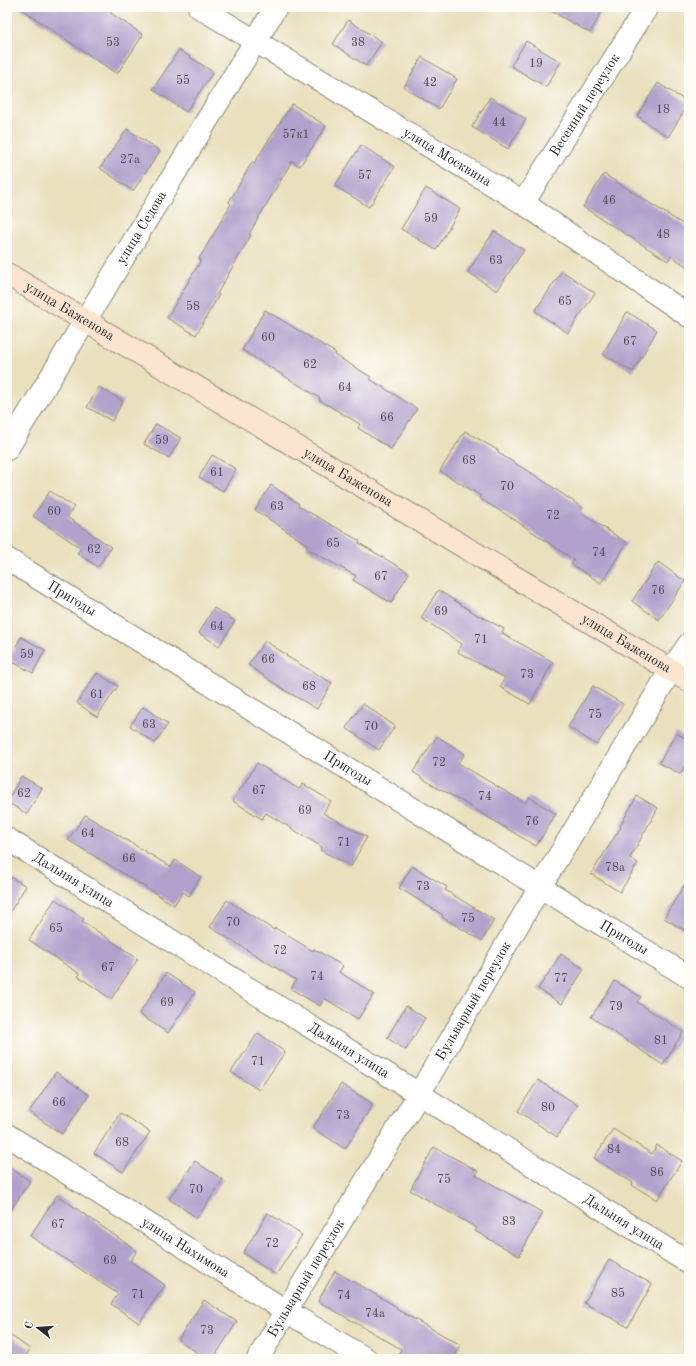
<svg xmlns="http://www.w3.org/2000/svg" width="696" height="1366" viewBox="0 0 696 1366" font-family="'Old Standard TT',serif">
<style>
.building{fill:#b1a1cc}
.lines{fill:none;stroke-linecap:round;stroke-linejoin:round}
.street-casing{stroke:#8a8674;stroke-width:24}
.secondary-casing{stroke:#8a8674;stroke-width:24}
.street{stroke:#fff;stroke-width:22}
.secondary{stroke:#fce5d0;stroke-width:22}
.labels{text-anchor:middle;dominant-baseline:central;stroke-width:3;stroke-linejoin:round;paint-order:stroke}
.number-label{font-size:12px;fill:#4c4853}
.street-label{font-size:14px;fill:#2b2b2b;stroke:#fdfcf7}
</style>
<rect width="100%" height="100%" fill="#fdfcf7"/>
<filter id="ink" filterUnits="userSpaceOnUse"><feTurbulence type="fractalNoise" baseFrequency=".025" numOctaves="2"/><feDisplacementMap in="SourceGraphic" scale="8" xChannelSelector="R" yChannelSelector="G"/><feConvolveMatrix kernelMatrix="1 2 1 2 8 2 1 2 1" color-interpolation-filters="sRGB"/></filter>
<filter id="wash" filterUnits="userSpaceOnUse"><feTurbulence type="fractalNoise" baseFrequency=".012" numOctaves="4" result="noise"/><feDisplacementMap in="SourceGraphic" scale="16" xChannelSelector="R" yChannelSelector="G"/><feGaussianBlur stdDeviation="0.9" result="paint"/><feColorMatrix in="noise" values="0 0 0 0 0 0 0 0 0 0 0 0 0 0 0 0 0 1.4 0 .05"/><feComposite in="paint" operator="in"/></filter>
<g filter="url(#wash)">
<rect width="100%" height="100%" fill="#eae0bd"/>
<g id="blocks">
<g class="building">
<polygon points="18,7 102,7 143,35 117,74"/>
<polygon points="544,7 604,7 590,33"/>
<polygon points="348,20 382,42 366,66 333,44"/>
<polygon points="526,41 561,62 546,87 511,66"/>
<polygon points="179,50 213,72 186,112 153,89"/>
<polygon points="422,57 457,79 439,109 404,87"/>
<polygon points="658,83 689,103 668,137 637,116"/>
<polygon points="490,97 526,119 508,149 472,127"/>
<polygon points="292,104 326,126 300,166 292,161 249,234 251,235 217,294 219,295 196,335 167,318 201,260 199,259 231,204 229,202 252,162 254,163"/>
<polygon points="127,129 160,151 133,191 100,168"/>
<polygon points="361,145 395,167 369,207 335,186"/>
<polygon points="604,174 689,228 689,268 671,256 668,261 583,207"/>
<polygon points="426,188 460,209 436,250 401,229"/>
<polygon points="494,231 524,250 497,291 468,272"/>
<polygon points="562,271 595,293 568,333 535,311"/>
<polygon points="265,310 336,353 335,355 371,377 370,379 417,409 391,449 358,428 360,424 319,400 320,398 242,350"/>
<polygon points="627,312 657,330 633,372 603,354"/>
<polygon points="99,387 123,401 112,421 87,407"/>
<polygon points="156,424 181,438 169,458 144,444"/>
<polygon points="465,431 499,451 498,453 533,474 583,508 580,512 627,543 601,583 571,564 574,560 515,520 479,498 481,496 440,471"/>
<polygon points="212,455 236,469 223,491 199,477"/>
<polygon points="271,485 299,504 298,506 360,541 359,543 409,573 391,603 353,580 356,576 306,548 308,545 255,510"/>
<polygon points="50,491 74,507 67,517 111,547 98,567 77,553 81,548 33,516"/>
<polygon points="658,562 685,581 659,620 632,601"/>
<polygon points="438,590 479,616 479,615 504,629 502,633 553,662 530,704 500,687 505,678 458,652 462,644 421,618"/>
<polygon points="214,608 235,621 219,646 199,633"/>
<polygon points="21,637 45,650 33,673 9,660"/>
<polygon points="265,641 287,655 286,656 332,683 317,709 286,691 248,665"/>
<polygon points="97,673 118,686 97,717 77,703"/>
<polygon points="593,686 623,704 597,745 568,727"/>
<polygon points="363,704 395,726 379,750 346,728"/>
<polygon points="143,707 168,724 155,743 130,726"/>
<polygon points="676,733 689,740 689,759 680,774 659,763"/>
<polygon points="437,736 465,754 458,763 525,803 529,797 556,814 536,846 441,789 440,790 413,772"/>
<polygon points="257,763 299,789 303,784 331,801 323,813 367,837 351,866 320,850 322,847 266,813 262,819 233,801"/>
<polygon points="21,776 42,788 27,814 7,802"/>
<polygon points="637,796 658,808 630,858 638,863 620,892 591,874 621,827 620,826"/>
<polygon points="85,815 171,867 175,860 201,877 189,896 183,892 174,905 155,893 68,840"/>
<polygon points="412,866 447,887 445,890 494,920 482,941 442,917 443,915 399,888"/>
<polygon points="7,875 26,886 7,917"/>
<polygon points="689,877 689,933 664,918"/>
<polygon points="55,899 84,919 82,921 138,959 111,999 78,976 80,974 29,940"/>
<polygon points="227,900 274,930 275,928 313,951 314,949 343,966 339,972 374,994 358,1019 324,998 320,1006 291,989 296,980 210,927"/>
<polygon points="561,954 584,969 562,1004 538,989"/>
<polygon points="166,973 195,992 168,1033 139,1014"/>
<polygon points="615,981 641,997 637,1002 683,1032 663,1065 591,1017"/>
<polygon points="406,1006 425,1018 406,1050 387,1038"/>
<polygon points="258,1033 285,1052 259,1090 231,1072"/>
<polygon points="56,1072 89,1095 62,1134 29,1112"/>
<polygon points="538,1080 578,1105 557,1137 518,1111"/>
<polygon points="341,1084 373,1104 345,1149 313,1128"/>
<polygon points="120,1113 150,1132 123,1172 94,1153"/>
<polygon points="613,1129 652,1154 657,1145 682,1161 657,1200 632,1185 633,1183 594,1158"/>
<polygon points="434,1147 478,1171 476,1175 543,1213 519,1256 475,1231 477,1228 410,1190"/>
<polygon points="195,1161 223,1180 197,1218 169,1199"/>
<polygon points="7,1166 30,1181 7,1215"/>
<polygon points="57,1195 137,1251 130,1261 165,1285 139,1323 111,1304 118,1294 30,1236"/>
<polygon points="268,1213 302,1235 276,1275 243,1253"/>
<polygon points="609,1260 652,1284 628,1327 584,1303"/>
<polygon points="335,1271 397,1307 396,1309 461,1345 453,1359 396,1359 401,1349 318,1301"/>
<polygon points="204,1300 237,1322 213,1359 207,1359 178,1340"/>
<polygon points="7,1333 30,1349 24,1359 7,1359"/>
</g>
</g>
</g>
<g filter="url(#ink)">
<use href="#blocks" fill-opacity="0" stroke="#8a8674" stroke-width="1"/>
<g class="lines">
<g class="street-casing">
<g id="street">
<path id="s1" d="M199,7l324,196 166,113"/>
<path id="s2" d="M523,203l124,-196"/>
<path id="s3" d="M7,449l269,-442"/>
<path id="s4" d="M7,559l533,328 149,90"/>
<path id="s5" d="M7,839l412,255 270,169"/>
<path id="s6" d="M7,1135l279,176 80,48"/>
<path id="s7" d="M258,1359l28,-48 133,-217 121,-207 131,-217 18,-26"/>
</g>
</g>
<g class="secondary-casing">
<g id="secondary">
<path id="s8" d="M7,274l682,407"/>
</g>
</g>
<use href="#street" class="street"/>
<use href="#secondary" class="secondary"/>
</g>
</g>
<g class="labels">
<g class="number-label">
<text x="113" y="43">53</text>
<text x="358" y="43">38</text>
<text x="536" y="64">19</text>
<text x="183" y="81">55</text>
<text x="430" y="83">42</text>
<text x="663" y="110">18</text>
<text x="499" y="123">44</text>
<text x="296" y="135">57к1</text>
<text x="130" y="160">27а</text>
<text x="365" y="176">57</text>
<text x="609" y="201">46</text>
<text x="431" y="219">59</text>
<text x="663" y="235">48</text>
<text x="496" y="261">63</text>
<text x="565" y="302">65</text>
<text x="193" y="307">58</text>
<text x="268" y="338">60</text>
<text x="630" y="342">67</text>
<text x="310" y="365">62</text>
<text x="345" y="388">64</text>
<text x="387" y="418">66</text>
<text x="162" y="441">59</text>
<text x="469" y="461">68</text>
<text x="217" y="473">61</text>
<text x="507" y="487">70</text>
<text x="277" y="507">63</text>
<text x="54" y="512">60</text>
<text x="553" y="516">72</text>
<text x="333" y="544">65</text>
<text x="94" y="550">62</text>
<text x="599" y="553">74</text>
<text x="381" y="577">67</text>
<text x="658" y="591">76</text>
<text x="441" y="612">69</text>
<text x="217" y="627">64</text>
<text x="481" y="640">71</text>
<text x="27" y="655">59</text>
<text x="268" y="660">66</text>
<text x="527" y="675">73</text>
<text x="309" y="687">68</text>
<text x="97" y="695">61</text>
<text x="595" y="715">75</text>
<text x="149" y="725">63</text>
<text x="371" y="727">70</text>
<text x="439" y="763">72</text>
<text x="259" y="791">67</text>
<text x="24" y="794">62</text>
<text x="485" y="797">74</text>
<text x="305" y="811">69</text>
<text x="532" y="822">76</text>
<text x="88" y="834">64</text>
<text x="344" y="843">71</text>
<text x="129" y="859">66</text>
<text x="615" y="868">78а</text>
<text x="423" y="887">73</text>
<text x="468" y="919">75</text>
<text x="233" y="923">70</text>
<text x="56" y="929">65</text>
<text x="280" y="951">72</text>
<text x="108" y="968">67</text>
<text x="317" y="977">74</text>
<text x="561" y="979">77</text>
<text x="167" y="1003">69</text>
<text x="616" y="1007">79</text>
<text x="661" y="1041">81</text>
<text x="258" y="1062">71</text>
<text x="59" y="1103">66</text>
<text x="548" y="1108">80</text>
<text x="343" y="1116">73</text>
<text x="122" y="1143">68</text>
<text x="614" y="1150">84</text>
<text x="657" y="1173">86</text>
<text x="444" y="1180">75</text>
<text x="196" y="1190">70</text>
<text x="509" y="1222">83</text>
<text x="58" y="1225">67</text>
<text x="272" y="1244">72</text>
<text x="110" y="1261">69</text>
<text x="618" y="1294">85</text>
<text x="138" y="1295">71</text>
<text x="344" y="1296">74</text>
<text x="375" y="1314">74а</text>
<text x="207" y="1331">73</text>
</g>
<g class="street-label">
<text stroke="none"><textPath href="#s2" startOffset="116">Весенний переулок</textPath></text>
<text stroke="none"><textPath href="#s1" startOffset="290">улица Москвина</textPath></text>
<text stroke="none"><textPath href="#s3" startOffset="259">улица Седова</textPath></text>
<text stroke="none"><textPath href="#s8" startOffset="73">улица Баженова</textPath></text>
<text stroke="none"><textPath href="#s8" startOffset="397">улица Баженова</textPath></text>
<text stroke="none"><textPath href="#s4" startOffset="76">Пригоды</textPath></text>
<text stroke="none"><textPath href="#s8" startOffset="721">улица Баженова</textPath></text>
<text stroke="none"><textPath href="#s4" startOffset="400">Пригоды</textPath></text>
<text stroke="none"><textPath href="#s5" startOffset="78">Дальняя улица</textPath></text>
<text stroke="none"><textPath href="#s4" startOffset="724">Пригоды</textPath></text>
<text stroke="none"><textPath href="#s7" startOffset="418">Бульварный переулок</textPath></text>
<text stroke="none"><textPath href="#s5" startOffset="402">Дальняя улица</textPath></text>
<text stroke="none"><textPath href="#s5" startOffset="726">Дальняя улица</textPath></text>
<text stroke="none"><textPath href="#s6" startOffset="211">улица Нахимова</textPath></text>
<text stroke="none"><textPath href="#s7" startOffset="94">Бульварный переулок</textPath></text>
</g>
</g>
<rect width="696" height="1366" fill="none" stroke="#fdfcf7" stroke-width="24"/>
<g transform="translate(38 1328) rotate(287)" stroke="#fdfcf7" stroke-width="3" paint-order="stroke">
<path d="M0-3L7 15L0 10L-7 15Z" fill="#2b2b2b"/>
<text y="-6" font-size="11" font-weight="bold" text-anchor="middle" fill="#2b2b2b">С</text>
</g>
</svg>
